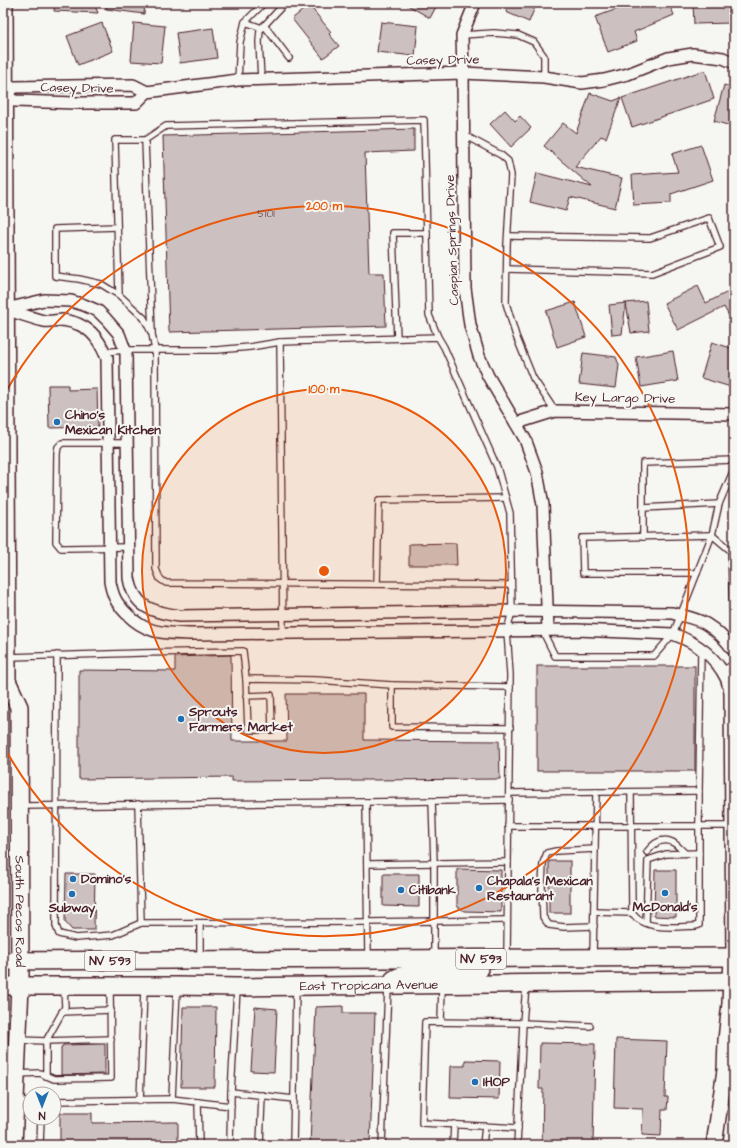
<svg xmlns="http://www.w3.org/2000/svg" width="737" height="1148" viewBox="0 0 737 1148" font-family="'Architects Daughter',sans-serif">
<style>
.building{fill:#ccc1c0;stroke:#4a1f2b}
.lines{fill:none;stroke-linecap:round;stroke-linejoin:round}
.lane-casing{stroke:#4a1f2b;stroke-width:8}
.street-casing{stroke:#4a1f2b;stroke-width:14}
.secondary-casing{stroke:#4a1f2b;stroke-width:18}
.primary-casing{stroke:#4a1f2b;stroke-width:20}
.lane{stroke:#f6f6f2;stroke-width:5.5}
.street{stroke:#f6f6f2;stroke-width:11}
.secondary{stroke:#f6f6f2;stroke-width:15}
.primary{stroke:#f6f6f2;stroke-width:17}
.ring{fill:none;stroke:#e8590c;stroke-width:2}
.poi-dot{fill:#1f6fb2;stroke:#f6f6f2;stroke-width:1.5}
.labels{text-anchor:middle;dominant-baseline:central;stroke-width:4;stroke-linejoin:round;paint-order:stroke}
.number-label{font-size:11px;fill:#6a4850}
.shield{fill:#f6f6f2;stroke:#7e6067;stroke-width:1}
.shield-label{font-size:12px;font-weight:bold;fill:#4a1f2b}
.street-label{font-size:13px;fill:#4a1f2b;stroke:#f6f6f2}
.poi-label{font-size:13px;font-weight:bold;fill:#4a1f2b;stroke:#f6f6f2;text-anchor:start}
.centre{fill:#e8590c;stroke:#f6f6f2;stroke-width:2}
.ring-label{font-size:12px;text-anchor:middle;font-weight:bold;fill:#e8590c;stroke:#f6f6f2;stroke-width:4;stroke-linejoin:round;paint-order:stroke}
</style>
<rect width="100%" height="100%" fill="#f6f6f2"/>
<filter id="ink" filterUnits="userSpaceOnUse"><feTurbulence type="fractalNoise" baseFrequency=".025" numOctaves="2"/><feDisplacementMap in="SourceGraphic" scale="8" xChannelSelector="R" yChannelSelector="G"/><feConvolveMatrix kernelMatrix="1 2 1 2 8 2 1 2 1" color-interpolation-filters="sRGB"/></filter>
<g filter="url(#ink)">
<g class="building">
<polygon points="55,3 94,3 98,13 54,11"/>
<polygon points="106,3 145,3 144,14 106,9"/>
<polygon points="404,3 438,3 430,18"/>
<polygon points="509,3 524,3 535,7 529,22 506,12"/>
<polygon points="634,3 669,3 674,15 634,32 637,41 608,52 595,17"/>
<polygon points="693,3 731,3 731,23 694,24"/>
<polygon points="309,5 331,32 329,34 339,46 323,58 292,19"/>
<polygon points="381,22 418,26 415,56 377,52"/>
<polygon points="102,23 113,51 78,65 67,36"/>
<polygon points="134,23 165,26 161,63 131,61"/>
<polygon points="213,28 217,58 180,63 176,33"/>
<polygon points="705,70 714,99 632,127 622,98"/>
<polygon points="724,85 734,88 734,127 714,121"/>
<polygon points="590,93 613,101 621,98 606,138 601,136 575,167 622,178 615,208 570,197 566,211 530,202 537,173 592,187 544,146 563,123 576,133"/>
<polygon points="505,110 515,121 520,116 531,128 511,147 490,124"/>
<polygon points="414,129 414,151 365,153 369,273 384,273 386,326 169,332 163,136"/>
<polygon points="701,145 713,180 671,194 671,203 634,205 632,175 678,172 672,154"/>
<polygon points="698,286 706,303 734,289 734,325 724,307 678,330 664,303"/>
<polygon points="646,301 649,331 631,333 626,303"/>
<polygon points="575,302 586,337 557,347 546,311"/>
<polygon points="626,303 622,334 612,335 609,305"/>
<polygon points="712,342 734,349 734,376 731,387 701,378"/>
<polygon points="673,351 678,381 641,387 636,357"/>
<polygon points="583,353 616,357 619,365 616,388 579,384"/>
<polygon points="48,385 68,385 68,390 97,389 98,427 49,428"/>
<polygon points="456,543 457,565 409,565 409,544"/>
<polygon points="231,655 232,741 287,741 286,694 364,694 364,740 499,741 500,779 232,781 232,777 79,779 79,670 175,671 175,657"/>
<rect x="537" y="666" width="158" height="105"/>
<rect x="549" y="861" width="21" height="52"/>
<polygon points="457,869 501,870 501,912 464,911 457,906"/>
<polygon points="655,870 676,870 676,917 654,916"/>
<polygon points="66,874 95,874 94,930 72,930 65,922"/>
<polygon points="383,874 419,874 419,907 383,906"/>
<polygon points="343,1006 343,1013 375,1013 370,1145 310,1145 316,1007"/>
<polygon points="183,1007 216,1007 215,1087 181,1087"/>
<polygon points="255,1007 277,1009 274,1072 251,1071"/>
<polygon points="616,1039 667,1041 665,1097 668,1097 667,1110 662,1110 661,1136 642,1135 643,1109 614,1108"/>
<polygon points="540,1043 595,1044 593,1145 542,1145 543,1089 539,1089"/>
<polygon points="105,1044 105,1074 61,1075 61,1047 63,1046 63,1045"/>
<polygon points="465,1060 500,1061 499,1099 450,1098 451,1066 465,1066"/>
<polygon points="60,1113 92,1113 92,1123 178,1122 178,1145 60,1145"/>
</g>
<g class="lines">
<g class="lane-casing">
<g id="lane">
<polyline points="245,22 262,28"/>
<polyline points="264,25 289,58"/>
<polyline points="462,35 494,33 518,35 534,42 544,56 544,77"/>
<polyline points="261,79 259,42 260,30 285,3"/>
<polyline points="238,80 240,42 245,22 264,3"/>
<polyline points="464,135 501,155 508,161 511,175 507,245 506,303 516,336 533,378 555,411"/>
<polyline points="145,140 152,332"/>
<polyline points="117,227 55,229 55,276 79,279 101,284 119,295"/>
<polyline points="507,269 652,273 720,247 709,218 650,238 508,236"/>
<polyline points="438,337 429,315 424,120 166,126 145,140 115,140 119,295 144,318 152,334 155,350 156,569 160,579 166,583 511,585"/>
<polyline points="397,338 393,233 427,233"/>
<polyline points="280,342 283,633"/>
<polyline points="105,352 125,350 217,350 250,347 280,342 438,337 444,347 497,467 510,513 512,611 507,631 510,675 507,956"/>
<polyline points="127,443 62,443 58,447 57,453 56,542 61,548 66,548 128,547"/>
<polyline points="643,508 719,504"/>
<polyline points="643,537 643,463 734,460"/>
<polyline points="697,573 583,573 582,538 712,535 731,551 733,616"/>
<polyline points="377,584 379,500 506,498"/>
<polyline points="542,630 555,656 654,656 673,634 712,535 719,504 734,469"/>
<polyline points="57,655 56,926 59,934 76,938 113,935 141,923"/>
<polyline points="9,657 141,653 243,651 246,679"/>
<polyline points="722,671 734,664"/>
<polyline points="246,696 271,695 272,730 248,730 246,679 316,680 392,685"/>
<polyline points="510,728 392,727 392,685 510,687"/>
<path d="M631,792l1,121c13,18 43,14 63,13l4,-1v-134l2,-142"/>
<polyline points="509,793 699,791"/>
<polyline points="432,801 434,863 434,957"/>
<polyline points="366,802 368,957"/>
<polyline points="138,804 141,923 367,922 507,920"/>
<polyline points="22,806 366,802 509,800"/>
<polyline points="508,826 732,826"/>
<path d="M647,852c6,-8 14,-15 25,-10 5,2 9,8 13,11"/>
<polyline points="367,864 508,862"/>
<polyline points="594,912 632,913"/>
<polyline points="200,923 200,959"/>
<polyline points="646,923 648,860 666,854 699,853"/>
<polyline points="594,926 564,927 549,925 543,917 542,889 543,863 547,853 556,851 595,849"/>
<polyline points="593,956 596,792"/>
<polyline points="62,1012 111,1010"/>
<polyline points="441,1022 442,987"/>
<polyline points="20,1040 46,1041 65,1007 64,989"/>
<polyline points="18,1074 40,1073 54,1079 111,1078 110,989"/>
<polyline points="46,1076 46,1041 111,1039"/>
<polyline points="231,1092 294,1099"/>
<polyline points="172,1099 177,989"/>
<polyline points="54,1101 172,1099 231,1106"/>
<polyline points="140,1101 144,989"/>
<polyline points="16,1102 30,1102"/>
<polyline points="198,1102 199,1145"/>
<polyline points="518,1128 422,1123 425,1022 523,1023 590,1026"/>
<polyline points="40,1145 41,1118"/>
<polyline points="230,1145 231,1092 237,989"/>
<polyline points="260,1145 262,1095"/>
<polyline points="293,1145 296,989"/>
<polyline points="382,1145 388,987"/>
<polyline points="453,1145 454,1124"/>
<polyline points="483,1145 485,1126"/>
<polyline points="517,1145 523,1023 526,986"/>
</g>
</g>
<g class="street-casing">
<g id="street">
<polyline points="475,3 462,35 463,73 465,288 470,325 479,356 488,376 525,439 537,472 543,505 548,630"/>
<polyline points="3,95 15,101 76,103 136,103 147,92 238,80 463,73 544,77 582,83 604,80 628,74 668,58 693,54 723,58 734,63"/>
<polyline points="4,96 15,87 69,86 133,85 147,92"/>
<path d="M5,309c13,4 26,9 39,12 6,1 13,-1 19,-1 25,4 35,16 44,38l3,224c3,15 6,21 17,32 20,21 39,19 66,20l384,-4 96,4c22,8 42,22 53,44 2,4 3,10 4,15l2,264"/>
<path d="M6,309l38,-9 27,1 13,4 14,6 8,8 13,15 7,19 3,225c5,30 24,34 50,38l333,-5 160,2c11,3 24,5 34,11 10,6 21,17 28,27"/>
<polyline points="517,423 555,411 734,414"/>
</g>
</g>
<g class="secondary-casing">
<polyline id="secondary" points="714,1145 725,1070 726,1040 730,1003 732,957"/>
</g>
<g class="primary-casing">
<g id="primary">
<path id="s1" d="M7,681l12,26 1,279 -7,159"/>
<polyline points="3,691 7,681 4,3"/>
<polyline points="3,961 734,957"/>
<path d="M393,980c10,-10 70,-9 87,-11"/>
<path id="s2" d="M3,986h174l60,1 497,-6"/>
</g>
</g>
<use href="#lane" class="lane"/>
<use href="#street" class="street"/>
<use href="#secondary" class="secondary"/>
<use href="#primary" class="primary"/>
</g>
</g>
<circle cx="324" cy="571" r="182" fill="#e8590c" fill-opacity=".12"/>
<g class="ring">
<circle cx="324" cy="571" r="182"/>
<path d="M3 397A365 365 0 1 1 3 745"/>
</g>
<g class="poi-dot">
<circle cx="57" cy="422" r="4"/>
<circle cx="181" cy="719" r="4"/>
<circle cx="73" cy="879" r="4"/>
<circle cx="479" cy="888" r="4"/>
<circle cx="401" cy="890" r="4"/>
<circle cx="665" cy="893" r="4"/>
<circle cx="72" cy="894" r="4"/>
<circle cx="475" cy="1082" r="4"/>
</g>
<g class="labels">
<g class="number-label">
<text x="266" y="213">5101</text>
</g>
<g class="shield">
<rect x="456" y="949" width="50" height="20" rx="3"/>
<rect x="85" y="951" width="50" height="20" rx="3"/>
</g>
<g class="shield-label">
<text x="481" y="959">NV 593</text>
<text x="110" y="961">NV 593</text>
</g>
<g class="street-label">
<text transform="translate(443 60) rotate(-1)">Casey Drive</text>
<text transform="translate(77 88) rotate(1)">Casey Drive</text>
<text transform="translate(452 240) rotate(-92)">Caspian Springs Drive</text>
<text transform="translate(625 398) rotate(1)">Key Largo Drive</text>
<text stroke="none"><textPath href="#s1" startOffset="233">South Pecos Road</textPath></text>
<text stroke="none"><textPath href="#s2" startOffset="366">East Tropicana Avenue</textPath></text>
</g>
<g class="poi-label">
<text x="65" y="415">Chino's<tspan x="65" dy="15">Mexican Kitchen</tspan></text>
<text x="189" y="712">Sprouts<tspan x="189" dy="15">Farmers Market</tspan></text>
<text x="81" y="879">Domino's</text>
<text x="487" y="881">Chapala's Mexican<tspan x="487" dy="15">Restaurant</tspan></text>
<text x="409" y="890">Citibank</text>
<text x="665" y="907" text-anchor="middle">McDonald's</text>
<text x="72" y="908" text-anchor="middle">Subway</text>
<text x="483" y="1082">IHOP</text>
</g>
</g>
<circle cx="324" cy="571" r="6" class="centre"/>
<g class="ring-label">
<text x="324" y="210">200 m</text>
<text x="324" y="393">100 m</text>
</g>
<rect width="737" height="1148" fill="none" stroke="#f6f6f2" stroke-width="16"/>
<rect x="8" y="8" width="721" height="1132" fill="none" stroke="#4a1f2b" stroke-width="1.5" filter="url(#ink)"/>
<g transform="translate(42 1106) rotate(180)"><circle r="19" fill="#f6f6f2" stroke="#b1a0a2"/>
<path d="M0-3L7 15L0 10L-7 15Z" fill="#1f6fb2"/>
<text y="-6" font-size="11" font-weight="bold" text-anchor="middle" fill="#4a1f2b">N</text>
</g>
</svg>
